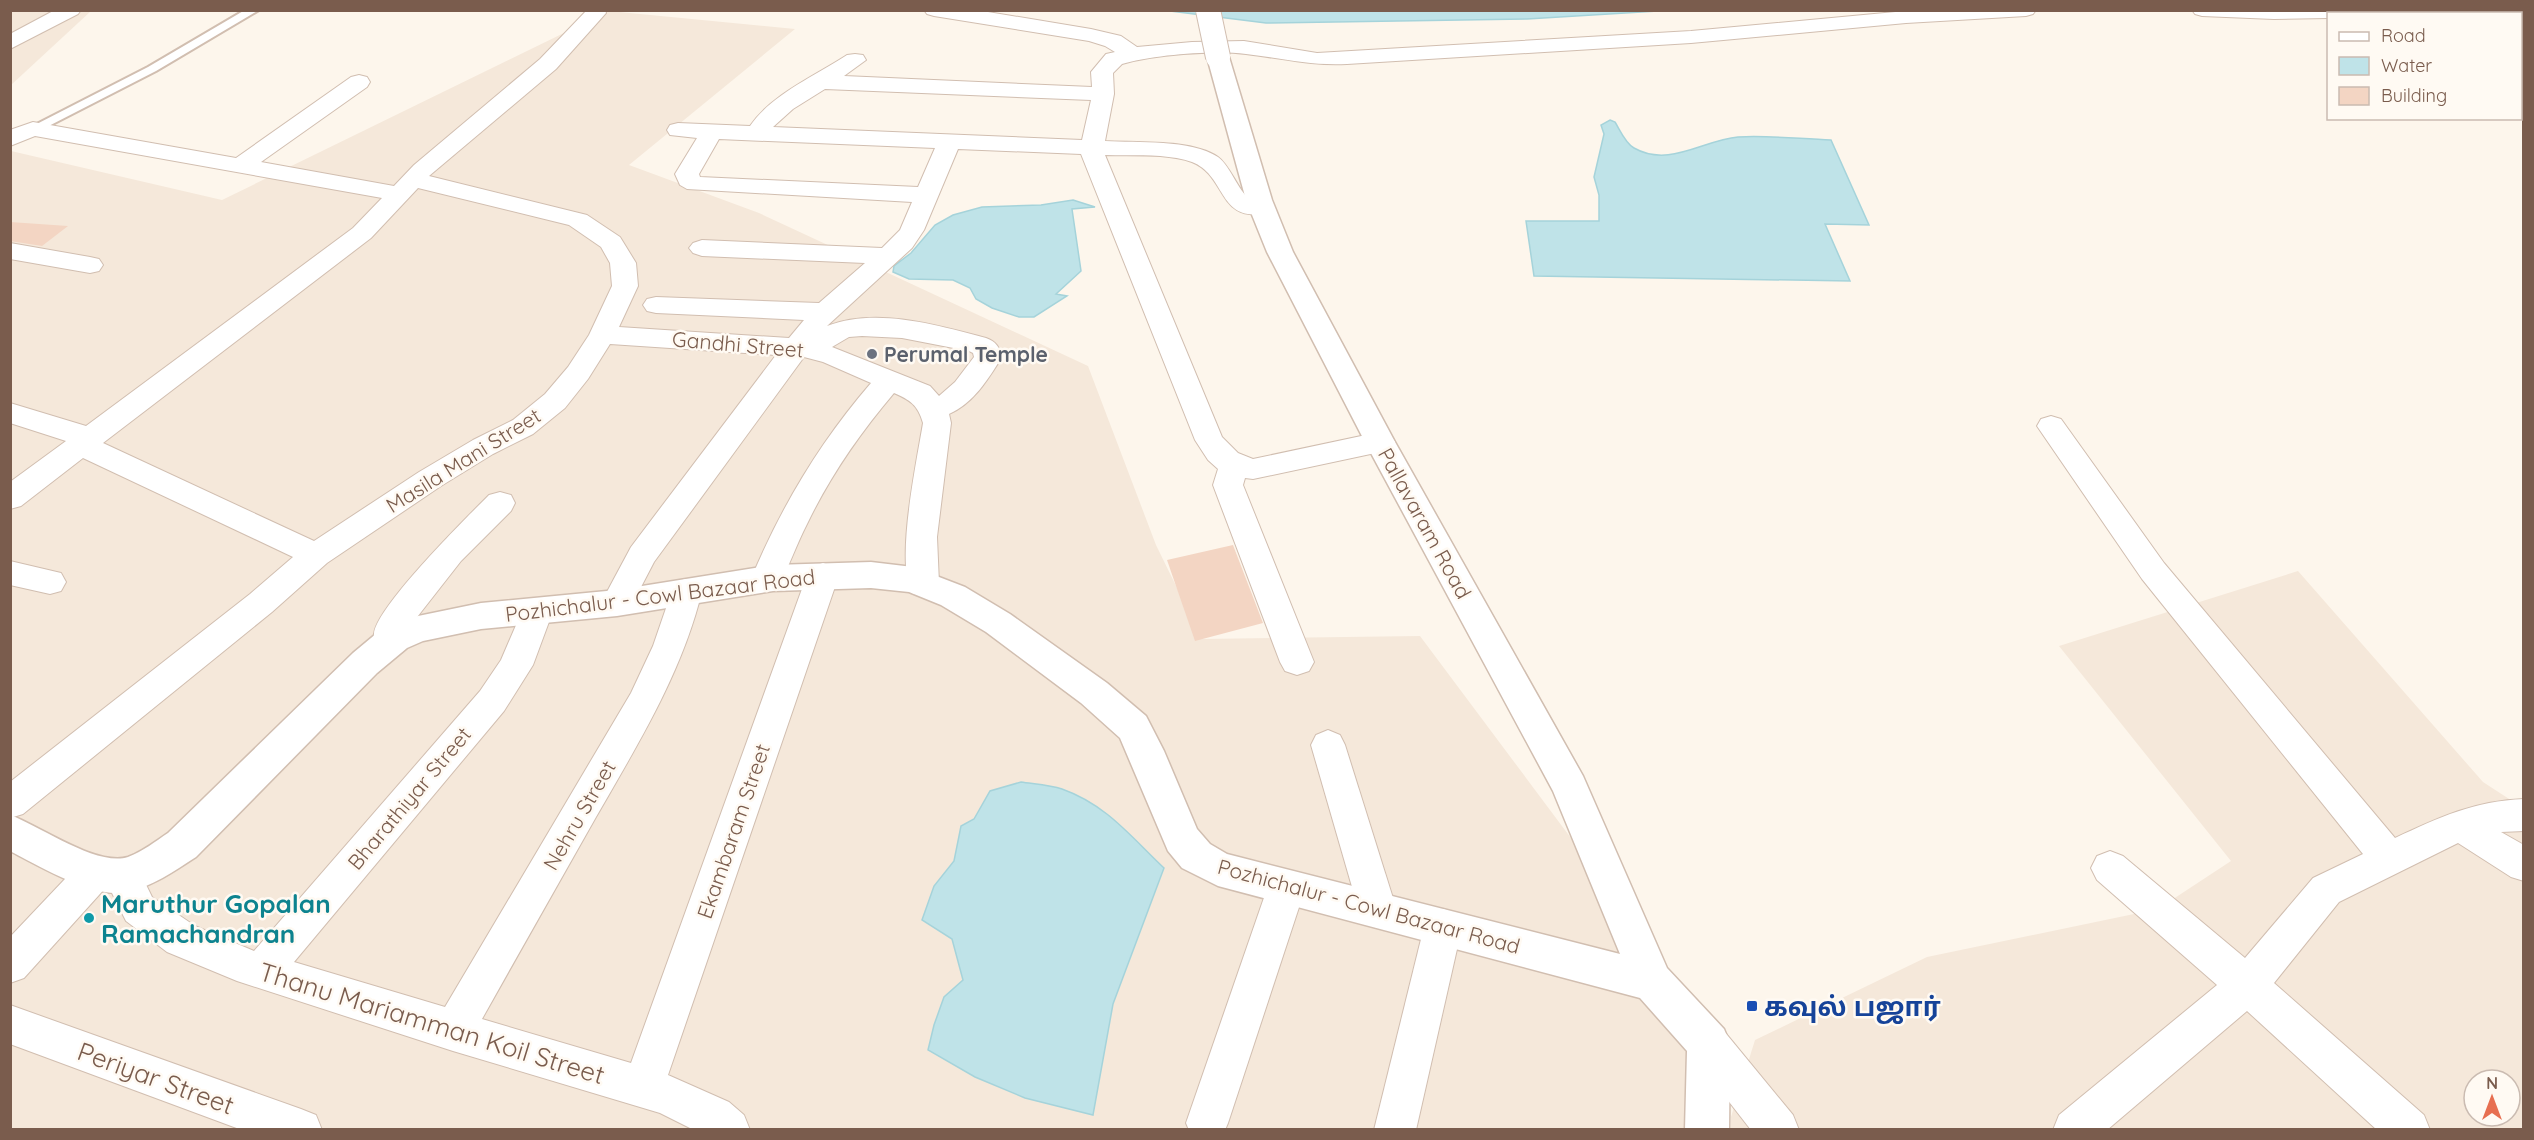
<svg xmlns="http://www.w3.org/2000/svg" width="2534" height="1140" viewBox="0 0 2534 1140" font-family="Quicksand,'Noto Sans Tamil',sans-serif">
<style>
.residential{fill:#f5e8da;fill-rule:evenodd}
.water{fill:#bfe3e8;stroke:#a5d3da;stroke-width:1.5}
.building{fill:#f3d5c3}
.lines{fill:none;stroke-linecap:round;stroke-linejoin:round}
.service-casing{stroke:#d1beb0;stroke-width:4}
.minor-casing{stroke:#d1beb0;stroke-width:2}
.tertiary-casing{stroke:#d1beb0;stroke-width:3}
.service{fill:#fff;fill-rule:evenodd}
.minor{fill:#fff;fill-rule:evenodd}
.tertiary{fill:#fff;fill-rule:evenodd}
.tertiary-bridge-casing{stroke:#d1beb0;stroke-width:26;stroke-linecap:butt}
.tertiary-bridge{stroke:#fff;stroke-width:24}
.worship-dot{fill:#6b7280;stroke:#fffaf3;stroke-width:2}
.culture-dot{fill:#0f9aa8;stroke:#fffaf3;stroke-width:2}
.transit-dot{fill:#1a4fb4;stroke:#fffaf3;stroke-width:2}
.labels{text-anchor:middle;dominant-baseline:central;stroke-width:5;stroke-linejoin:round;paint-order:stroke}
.street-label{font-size:21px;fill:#7a5c4d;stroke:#fffaf3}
.worship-label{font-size:21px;font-weight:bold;fill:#5b616d;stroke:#fffaf3;text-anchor:start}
.near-culture-label{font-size:26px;font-weight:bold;fill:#0d838f;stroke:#fffaf3;text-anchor:start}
.near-transit-label{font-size:26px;font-weight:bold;fill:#164399;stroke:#fffaf3;text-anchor:start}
.near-street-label{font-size:26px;fill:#7a5c4d;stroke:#fffaf3}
</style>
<rect width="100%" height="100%" fill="#fdf6ec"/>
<g class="residential">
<polygon points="11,11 91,11 11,85"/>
<polygon points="609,11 795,29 629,165 759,213 1088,366 1156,545 1202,639 1420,636 1695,1004 1700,1129 11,1130 11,151 222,200"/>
<path d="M2298,571l185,211 40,26v321l-792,1v-13l24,-77 172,-83 231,-48 73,-48 -172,-215zM2474,1080h36v36h-36z"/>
</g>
<g class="water">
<polygon points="1170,11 1658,11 1527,19 1266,23"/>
<path d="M1610,120l5,2c5,8 10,21 19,26 35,20 69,-8 104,-11 30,-2 62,2 93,3l38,85 -44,-1 25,57 -316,-5 -8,-55h73v-26l-5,-18 10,-43 -3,-9z"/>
<polygon points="1073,200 1095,207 1072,209 1081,271 1056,294 1067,296 1034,317 1019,317 992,308 976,299 970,288 953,280 909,279 893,272 894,266 911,253 935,225 953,215 982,207 1041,205"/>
<path d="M1021,782c13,2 29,3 41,7 45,16 69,48 102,79l-51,136 -20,111 -68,-17 -50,-21 -47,-27 6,-25 10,-28 19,-17 -11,-41 -30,-19 12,-34 20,-25 7,-35 13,-7 16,-28z"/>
</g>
<g class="building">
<polygon points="10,222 68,226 42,246 10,241"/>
<polygon points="1233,545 1263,623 1195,641 1167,560"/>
</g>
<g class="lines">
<g class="service-casing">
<polygon id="service" points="245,10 259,10 156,71 37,132 33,133 27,129 148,67"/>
</g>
<g class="minor-casing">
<g id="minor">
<polygon points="55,10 81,10 78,14 10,49 10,34"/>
<path d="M587,10h18l1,3 -50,56 -127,107 158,39 33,22 16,26 2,23 -19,41 170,11 15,-18 -148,-7 -9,-2 -4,-6 4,-6 9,-2 163,6 46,-40 -163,-7 -9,-3 -4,-5 4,-5 9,-3 180,8 18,-18 12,-28 -225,-13 -7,-4 -5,-11 22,-36 -27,-3 -3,-5 3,-5 8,-2 72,3c22,-32 65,-50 97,-71l8,-1 8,1 3,5 -22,16 248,11 -1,-15 15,-18 9,-2 -10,-6 -16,-5 -155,-25 -7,-2 -3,-4h52l115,19 30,7 16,11 55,-5 52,-1 73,12 374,-22 215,-20 130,-1 -3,4 -7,2 -120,7 -215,20 -344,21c-36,2 -66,-6 -101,-10 -34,-4 -92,1 -124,10l-9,9 1,21 -9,47c32,2 86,-2 113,16 13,9 22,39 34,43 6,1 13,0 19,2l3,5 -3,5c-54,14 -43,-36 -79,-50 -26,-9 -60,-6 -87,-7l117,282 16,16 15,6 127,-27 10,3 5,7 -5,7 -10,3 -127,27 -8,-1 -2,7 71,177 -5,9 -12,4 -12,-4 -5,-9 -67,-177 5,-16 -10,-9 -13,-20 -114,-286 -123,-5 -34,81 -12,18 -85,78c49,-19 110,-1 159,12 10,4 13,8 16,19 -14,22 -28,46 -53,57l2,9 -14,114 2,47 -5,9 -11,3 -11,-3c-17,-31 5,-133 11,-170 -5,-18 -13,-23 -29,-30 -34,40 -64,83 -87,131 -11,21 -18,43 -29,63l-11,4 -11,-4 -5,-8c30,-72 69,-137 120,-196l-48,-21 -19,-5 -150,205 -26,50 -11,3 -11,-3 -5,-9 30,-56 145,-192 -166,-11 -22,35 -23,29 -32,26 -40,20 -52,32 -114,77 -55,49 -249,202 -13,4v-36l240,-188 43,-37 -210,-99 -62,48 -11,3v-27l56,-41 -56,-18v-20l76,23 267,-198 29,-30 -347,-62 -25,10v-16l23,-8 203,36 115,-81 8,-2 8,2 3,5 -3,5 -106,75 133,24 20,-21 126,-106zM825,89l266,11 -9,40 -309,-13 20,-18zM719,139l216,9 -17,39 -218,-10 -1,-3zM418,188l151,37 32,22 9,16 2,23 -23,49 -21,32 -23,27 -32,26 -40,20 -54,32 -105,69 -211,-98 268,-205zM862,336l40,2 67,13 4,2 1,4 -19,25 -16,14 -9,-10 -98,-39 17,-10z"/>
<polygon points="2192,10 2403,10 2401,14 2328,14 2328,18 2274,19 2202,16 2195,14"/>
<polygon points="10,243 90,257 99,259 103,265 99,271 90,273 10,259"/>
<path d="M2051,416l10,3 103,144 231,275c45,-21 79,-37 129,-39v32l-23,1 23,13v36l-13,-4 -53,-34 -119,59 -65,81 150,132 6,15h-53l-130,-119 -140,119h-54l6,-15 158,-130 -120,-105 -6,-12 6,-12 13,-5 13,5 122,102 68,-80 50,-24 -221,-275 -105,-153 4,-7z"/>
<path d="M500,492l11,3 4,8 -4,8 -50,50 -54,69v12l-4,9 -12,4 -12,-4c-3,-5 -6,-11 -5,-17 2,-27 93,-117 115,-139z"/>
<polygon points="10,561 61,573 66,582 61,591 50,594 10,585"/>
<path d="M823,563l11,4 5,8 -171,500 61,27 15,13 6,15h-56l-34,-17 -207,-62 -216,-70 -70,-29 -41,-31 -18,-36 -84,93 -14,5v-46l72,-76 13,-5 13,5 2,3 13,-5 13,5 16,33 43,29 59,25 226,-260 21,-31 25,-58 11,-3 11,3 5,9 -20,54 -29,46 -210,251 151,45 186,-314 22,-47 22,-64 11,-3 11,3 5,9c-20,82 -64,153 -106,226 -38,67 -76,134 -114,202l149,44 176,-488 5,-8z"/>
<polygon points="1328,730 1340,735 1345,745 1397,911 1391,923 1378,928 1365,923 1359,911 1311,745 1316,735"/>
<polygon points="1286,872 1299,877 1305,889 1228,1123 1225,1130 1189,1130 1186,1123 1267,889 1273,877"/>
<polygon points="1443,909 1457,914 1462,927 1416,1130 1374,1130 1424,927 1429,914"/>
<polygon points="10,1005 301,1109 316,1115 322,1130 242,1130 10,1044"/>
<polygon points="1709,1024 1723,1030 1793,1115 1799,1130 1751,1130 1695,1058 1689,1044 1695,1030"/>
</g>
</g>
<g class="tertiary-casing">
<path id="tertiary" d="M1218,50l8,2 3,5 43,143 21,52 102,190 188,334 84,192 57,61 6,15 -1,86h-44l2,-79 -47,-53 -422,-112 -36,-18 -14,-17 -48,-113 -39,-35 -95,-71 -45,-27 -32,-13 -38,-4 -98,3 -156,25 -136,13 -58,12 -16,7 -30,25 -181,184c-22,14 -44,30 -70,35 -32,7 -87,-26 -116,-41v-36c30,11 87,52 118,42 14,-5 28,-16 40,-24l185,-180 30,-25 35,-12 63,-13 136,-13 156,-25 98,-3 42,5 52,20 45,27 97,69 39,33 18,35 33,78 13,15 17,10 393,100 -67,-163 -188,-349 -98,-190 -21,-52 -39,-143 3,-5z"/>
</g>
<use href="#service" class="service"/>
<use href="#minor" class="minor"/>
<use href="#tertiary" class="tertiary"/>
<g class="tertiary-bridge-casing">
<polyline id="tertiary-bridge" points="1208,10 1218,57"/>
</g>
<use href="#tertiary-bridge" class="tertiary-bridge"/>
</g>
<circle class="worship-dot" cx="872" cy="354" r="6"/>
<circle class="culture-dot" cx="89" cy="918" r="6"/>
<rect class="transit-dot" x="1746" y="1000" width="12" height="12" rx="3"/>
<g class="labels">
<g class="street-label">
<text transform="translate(738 344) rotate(5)">Gandhi Street</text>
<text transform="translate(463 460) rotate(-32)">Masila Mani Street</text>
<text transform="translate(1425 523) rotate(61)">Pallavaram Road</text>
<text transform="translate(660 595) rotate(-7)">Pozhichalur - Cowl Bazaar Road</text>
<text transform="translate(409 798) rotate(-50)">Bharathiyar Street</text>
<text transform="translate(579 815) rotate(-60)">Nehru Street</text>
<text transform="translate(733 831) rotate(-71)">Ekambaram Street</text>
<text transform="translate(1369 906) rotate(15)">Pozhichalur - Cowl Bazaar Road</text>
</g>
<g class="worship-label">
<text x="884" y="354">Perumal Temple</text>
</g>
<g class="near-culture-label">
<text x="101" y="903">Maruthur Gopalan<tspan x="101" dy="30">Ramachandran</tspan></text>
</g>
<g class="near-transit-label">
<text x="1764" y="1006">கவுல் பஜார்</text>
</g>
<g class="near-street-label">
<text transform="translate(432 1023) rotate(17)">Thanu Mariamman Koil Street</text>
<text transform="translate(156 1078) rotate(20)">Periyar Street</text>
</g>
</g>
<rect width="2534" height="1140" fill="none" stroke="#7a5c4d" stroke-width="24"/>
<rect x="2327" y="12" width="195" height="108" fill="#fffaf3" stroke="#cabbb1" stroke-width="1.5"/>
<rect x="2339" y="32" width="30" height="9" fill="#ffffff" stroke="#cabbb1" stroke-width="1.5"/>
<text x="2381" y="42" font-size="18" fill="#7a5c4d">Road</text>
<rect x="2339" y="57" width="30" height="18" fill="#bfe3e8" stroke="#cabbb1" stroke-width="1.5"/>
<text x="2381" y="72" font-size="18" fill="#7a5c4d">Water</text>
<rect x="2339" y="87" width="30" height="18" fill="#f3d5c3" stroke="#cabbb1" stroke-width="1.5"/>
<text x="2381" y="102" font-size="18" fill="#7a5c4d">Building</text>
<g transform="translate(2492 1098)"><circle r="28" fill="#fffaf3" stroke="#cabbb1" stroke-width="1.5"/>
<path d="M0-4.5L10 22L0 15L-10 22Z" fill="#e76f51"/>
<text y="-9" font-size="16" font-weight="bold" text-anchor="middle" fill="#7a5c4d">N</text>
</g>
</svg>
